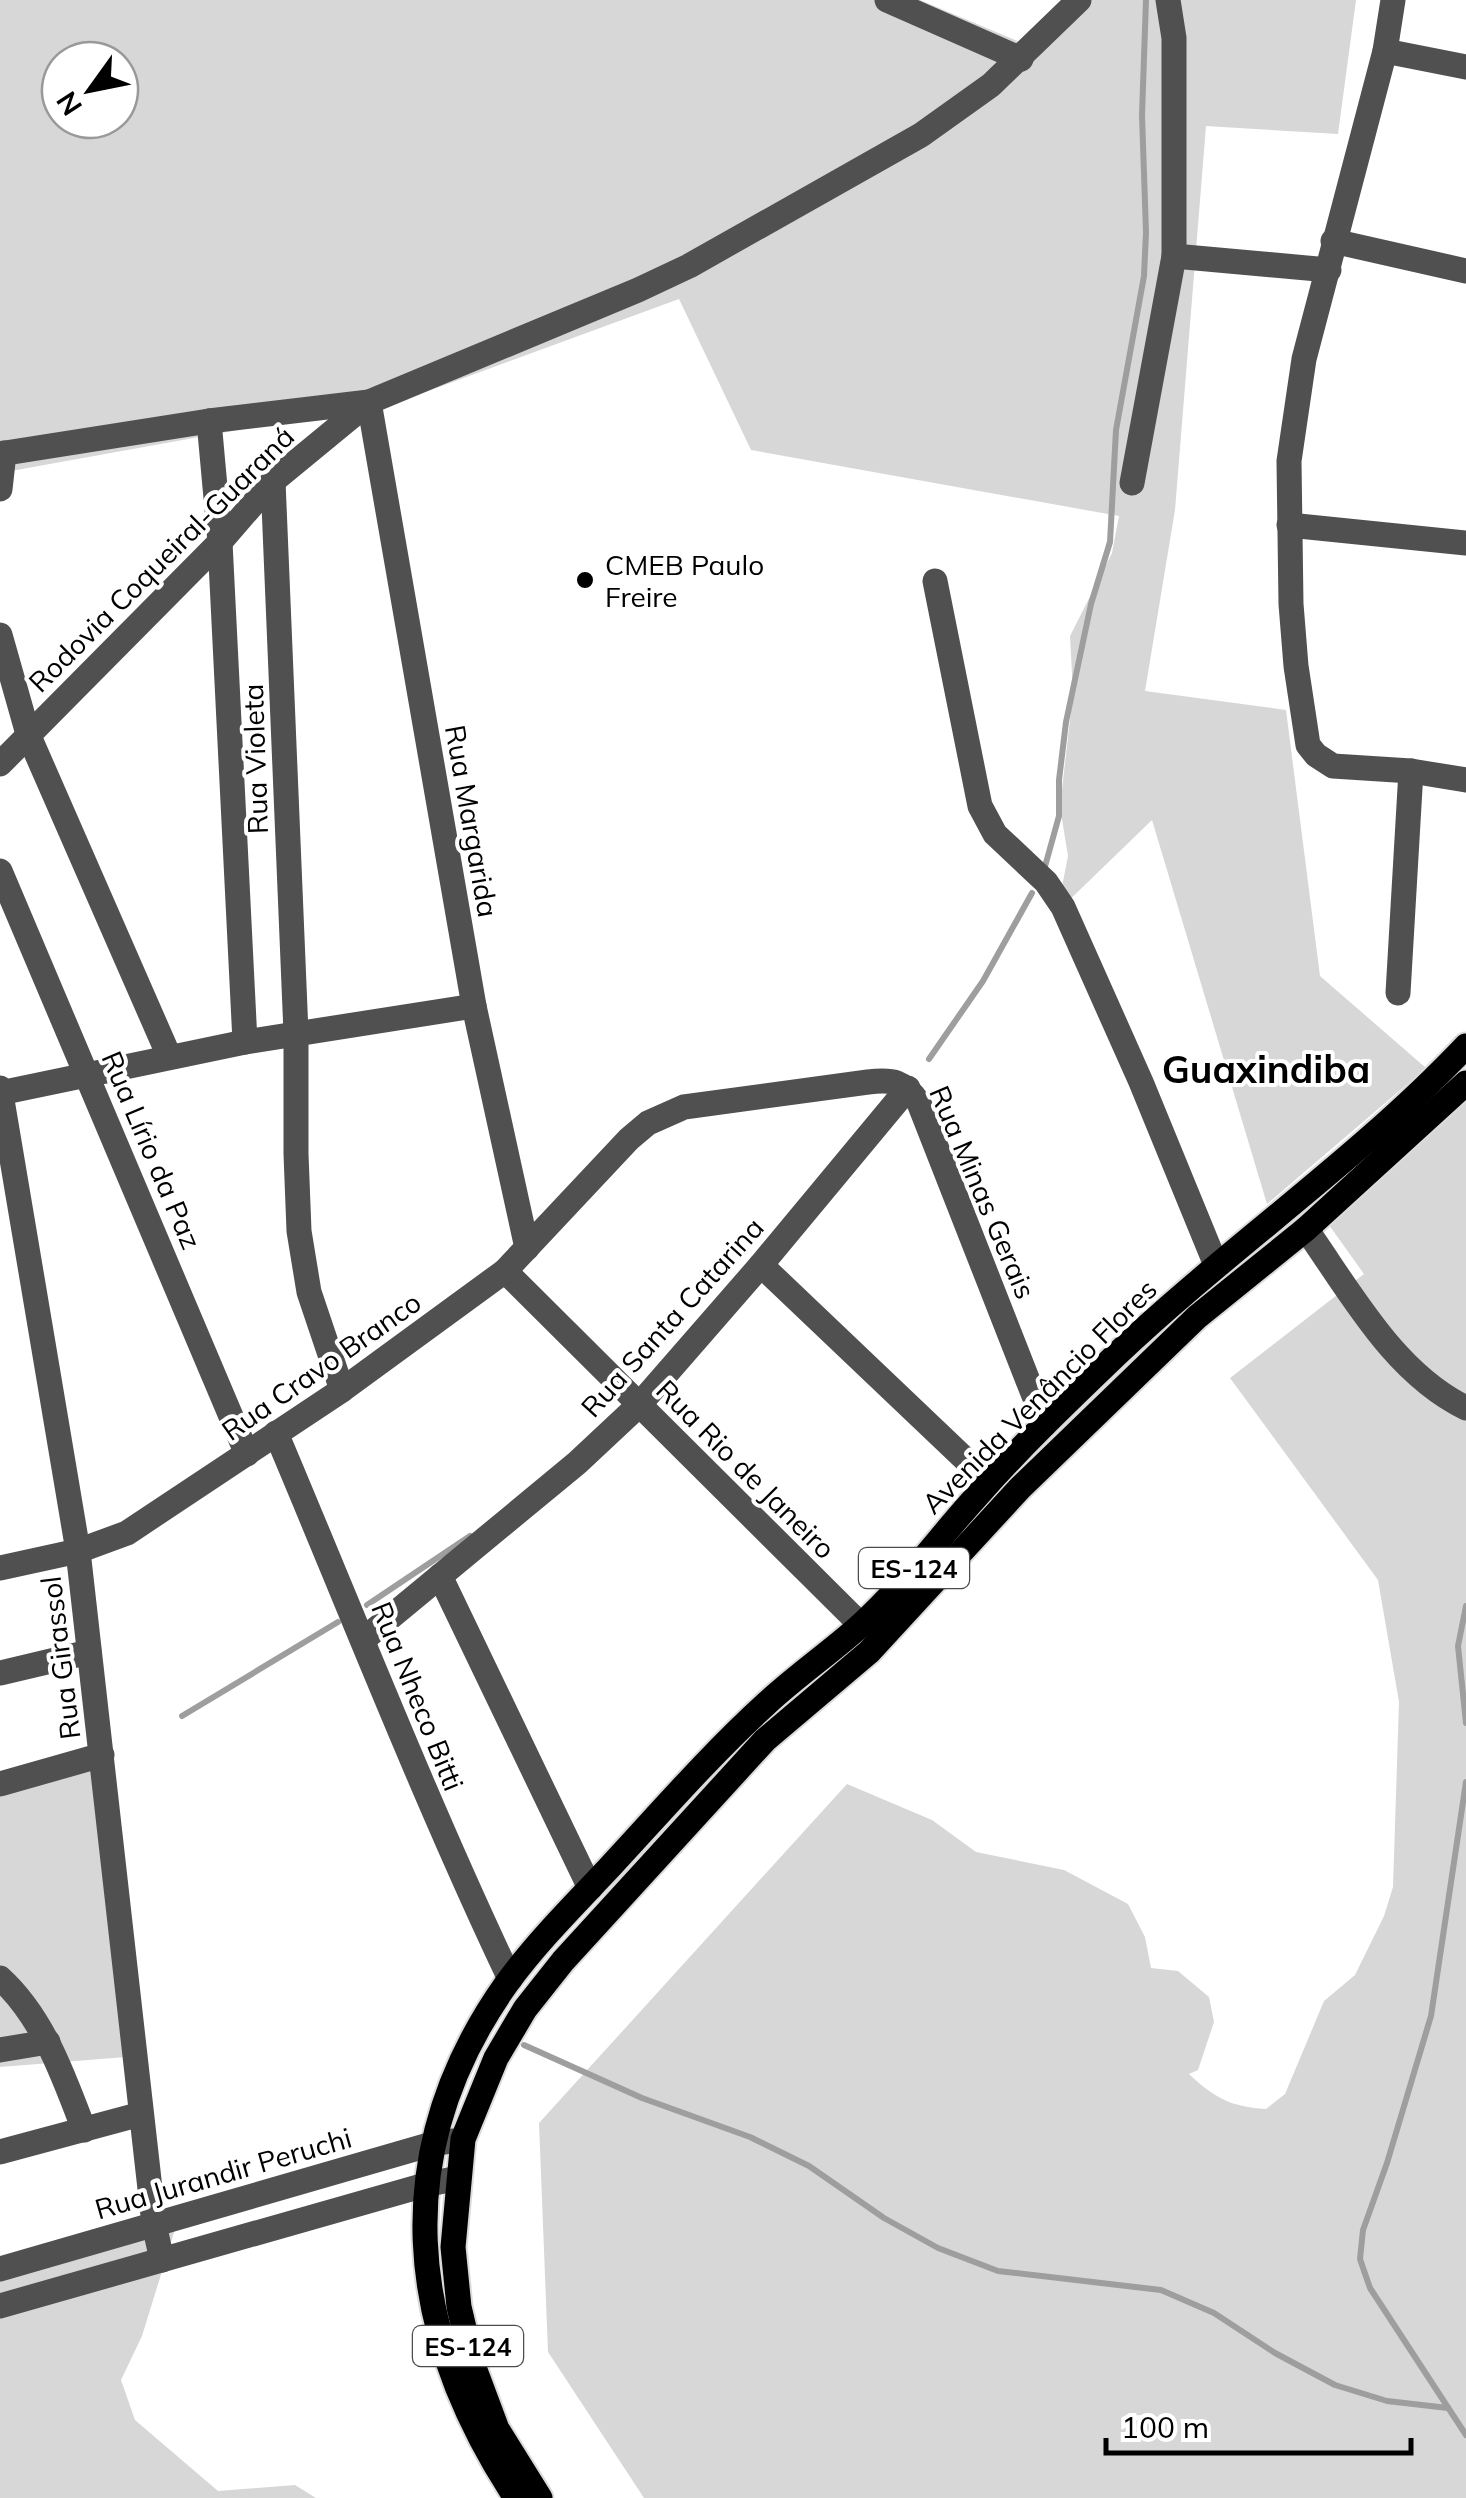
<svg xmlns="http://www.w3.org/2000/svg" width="1466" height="2498" viewBox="0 0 1466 2498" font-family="Mulish,sans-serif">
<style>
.green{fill:#d7d7d7;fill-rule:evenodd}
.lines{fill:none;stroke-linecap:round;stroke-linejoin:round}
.stream{stroke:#9e9e9e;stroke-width:6}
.major-casing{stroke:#dbdbdb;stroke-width:29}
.minor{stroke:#505050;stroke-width:25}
.major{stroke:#000;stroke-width:25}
.poi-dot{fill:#000;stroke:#fff;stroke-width:4}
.labels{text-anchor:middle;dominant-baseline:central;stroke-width:8;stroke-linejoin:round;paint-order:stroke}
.shield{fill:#fff;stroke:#4c4c4c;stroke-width:2.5}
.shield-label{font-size:25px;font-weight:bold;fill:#000}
.street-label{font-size:28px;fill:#000;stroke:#fff}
.poi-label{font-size:28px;fill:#000;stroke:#fff;text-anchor:start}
.district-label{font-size:38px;font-weight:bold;fill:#000;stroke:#fff}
</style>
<rect width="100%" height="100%" fill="#fff"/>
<g class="green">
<path d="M0,0h920l121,51 35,-51h280l-18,134 -132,-8 -31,384 -30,181 141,19 34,266 106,92 -159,136 -115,-384 -95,92 11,-56 -8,-49 13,-114 -3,-57 42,-83 7,-37 -368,-66 -72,-151 -275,101 -404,73zM60,60h60v60h-60z"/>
<path d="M1466,1100v1398h-822l-96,-146 -9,-229 308,-339 85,36 44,32 88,18 64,34 17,33 6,31 27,3 31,26 5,25 -16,48 -9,4c25,24 43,33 77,35l19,-15 39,-93 31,-26 29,-59 9,-29 6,-185 -21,-122 -148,-202 134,-104 -35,-49z"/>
<polygon points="92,1760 126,2057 0,2067 0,1788"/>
<polygon points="176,2226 142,2336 121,2380 135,2420 218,2491 295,2485 316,2498 0,2498 0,2277"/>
</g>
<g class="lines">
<g class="stream">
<polyline points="1044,870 1059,816 1059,780 1066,722 1091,604 1110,542 1116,430 1144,276 1146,232 1142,115 1146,0"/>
<polyline points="929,1059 983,981 1032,893"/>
<polyline points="367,1605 470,1536"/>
<polyline points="1466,1606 1458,1646 1466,1723"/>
<polyline points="182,1716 338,1622"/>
<polyline points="1466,1782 1431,2016 1387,2163 1363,2230 1360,2259 1370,2288 1466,2435"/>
<polyline points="524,2045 642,2098 750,2137 809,2166 884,2218 938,2248 998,2271 1161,2290 1214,2313 1275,2353 1335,2385 1387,2401 1448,2408"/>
</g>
<g class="major-casing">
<g id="major">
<path d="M516,2498c-110,-167 -129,-346 -9,-515 29,-40 67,-78 101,-114 52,-56 102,-114 158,-165 30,-28 65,-52 95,-79 42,-38 77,-86 115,-128 44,-50 92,-96 140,-142 113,-107 243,-196 350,-309"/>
<polyline points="540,2498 497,2429 472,2362 459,2307 453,2247 463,2139 496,2058 525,2009 563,1961 765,1740 869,1652 1020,1488 1197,1317 1306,1229 1466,1083"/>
</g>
</g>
<g class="minor">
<polyline points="887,0 1021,59"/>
<polyline points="1393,0 1385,51 1304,359 1289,461 1291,604 1296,666 1308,745 1316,755 1333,766 1411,771 1466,780"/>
<polyline points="1385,51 1466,67"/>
<polyline points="1333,241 1466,271"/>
<polyline points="1174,256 1329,270"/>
<polyline points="369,402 474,1006 527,1248"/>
<polyline points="209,421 220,542 245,1042"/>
<polyline points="0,454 209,421 369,402 638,290 689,266 921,135 991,85 1079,0"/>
<polyline points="273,481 296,1033 296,1154 299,1231 309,1292 342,1390"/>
<polyline points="1132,483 1174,256 1174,38 1168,0"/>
<polyline points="0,489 4,453"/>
<polyline points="1289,525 1466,543"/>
<polyline points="935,581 980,806 995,834 1046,882 1063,907 1141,1082 1216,1265"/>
<polyline points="0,635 28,734 169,1056"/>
<polyline points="0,764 220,542 273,481 369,402"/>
<polyline points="0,871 247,1454"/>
<polyline points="1398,993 1411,771"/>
<polyline points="0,1088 78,1551 154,2224 162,2260"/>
<polyline points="0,1093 245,1042 474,1006"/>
<path d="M1306,1229c45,64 88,144 160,179"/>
<polyline points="761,1265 989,1482"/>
<polyline points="505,1271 861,1625"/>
<path d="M276,1433c77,182 149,367 234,546"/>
<path d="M0,1568l78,-17 49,-18 215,-143 163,-119 124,-132 19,-16 36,-16 184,-25c25,-3 36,-1 51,21l126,321"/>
<polyline points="440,1576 590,1888"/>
<polyline points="364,1639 577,1463 639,1405 761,1265 908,1088"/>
<polyline points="0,1673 89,1652"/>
<polyline points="0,1784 102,1755"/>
<path d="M0,1978c43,39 64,99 84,152"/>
<polyline points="0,2050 48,2042"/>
<polyline points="0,2152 141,2114"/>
<polyline points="0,2269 432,2144 452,2141"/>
<polyline points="0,2306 425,2185 458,2178"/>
</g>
<use href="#major" class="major"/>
</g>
<circle class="poi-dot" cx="585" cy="580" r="10"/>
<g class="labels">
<g class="shield">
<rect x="859" y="1548" width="110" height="40" rx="8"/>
<rect x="413" y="2326" width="110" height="40" rx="8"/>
</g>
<g class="shield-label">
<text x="914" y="1568">ES-124</text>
<text x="468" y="2346">ES-124</text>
</g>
<g class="street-label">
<text transform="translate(161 559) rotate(-45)">Rodovia Coqueiral-Guaraná</text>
<text transform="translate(255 759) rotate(-92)">Rua Violeta</text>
<text transform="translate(472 821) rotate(80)">Rua Margarida</text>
<text transform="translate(152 1150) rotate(67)">Rua Lírio da Paz</text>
<text transform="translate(983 1192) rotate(67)">Rua Minas Gerais</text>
<text transform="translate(672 1317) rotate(-48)">Rua Santa Catarina</text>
<text transform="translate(321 1366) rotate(-35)">Rua Cravo Branco</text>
<text transform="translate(1039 1396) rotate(-45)">Avenida Venâncio Flores</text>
<text transform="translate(746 1469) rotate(45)">Rua Rio de Janeiro</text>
<text transform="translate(60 1658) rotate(-97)">Rua Girassol</text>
<text transform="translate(418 1696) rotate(68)">Rua Nheco Bitti</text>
<text transform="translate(223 2173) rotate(-16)">Rua Jurandir Peruchi</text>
</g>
<g class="poi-label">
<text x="605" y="564">CMEB Paulo<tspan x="605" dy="32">Freire</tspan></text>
</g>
<g class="district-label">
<text x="1266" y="1069">Guaxindiba</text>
</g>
</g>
<g transform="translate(90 90) rotate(237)"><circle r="48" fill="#ffffff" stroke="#999999" stroke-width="2.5"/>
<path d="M0-8L18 38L0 25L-18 38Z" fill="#000000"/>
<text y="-15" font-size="28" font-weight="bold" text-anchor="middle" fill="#000000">N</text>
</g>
<path d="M1106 2438v15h305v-15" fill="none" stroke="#000000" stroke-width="5"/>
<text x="1121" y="2438" font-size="30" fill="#000000" stroke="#ffffff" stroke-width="8" paint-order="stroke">100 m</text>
</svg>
